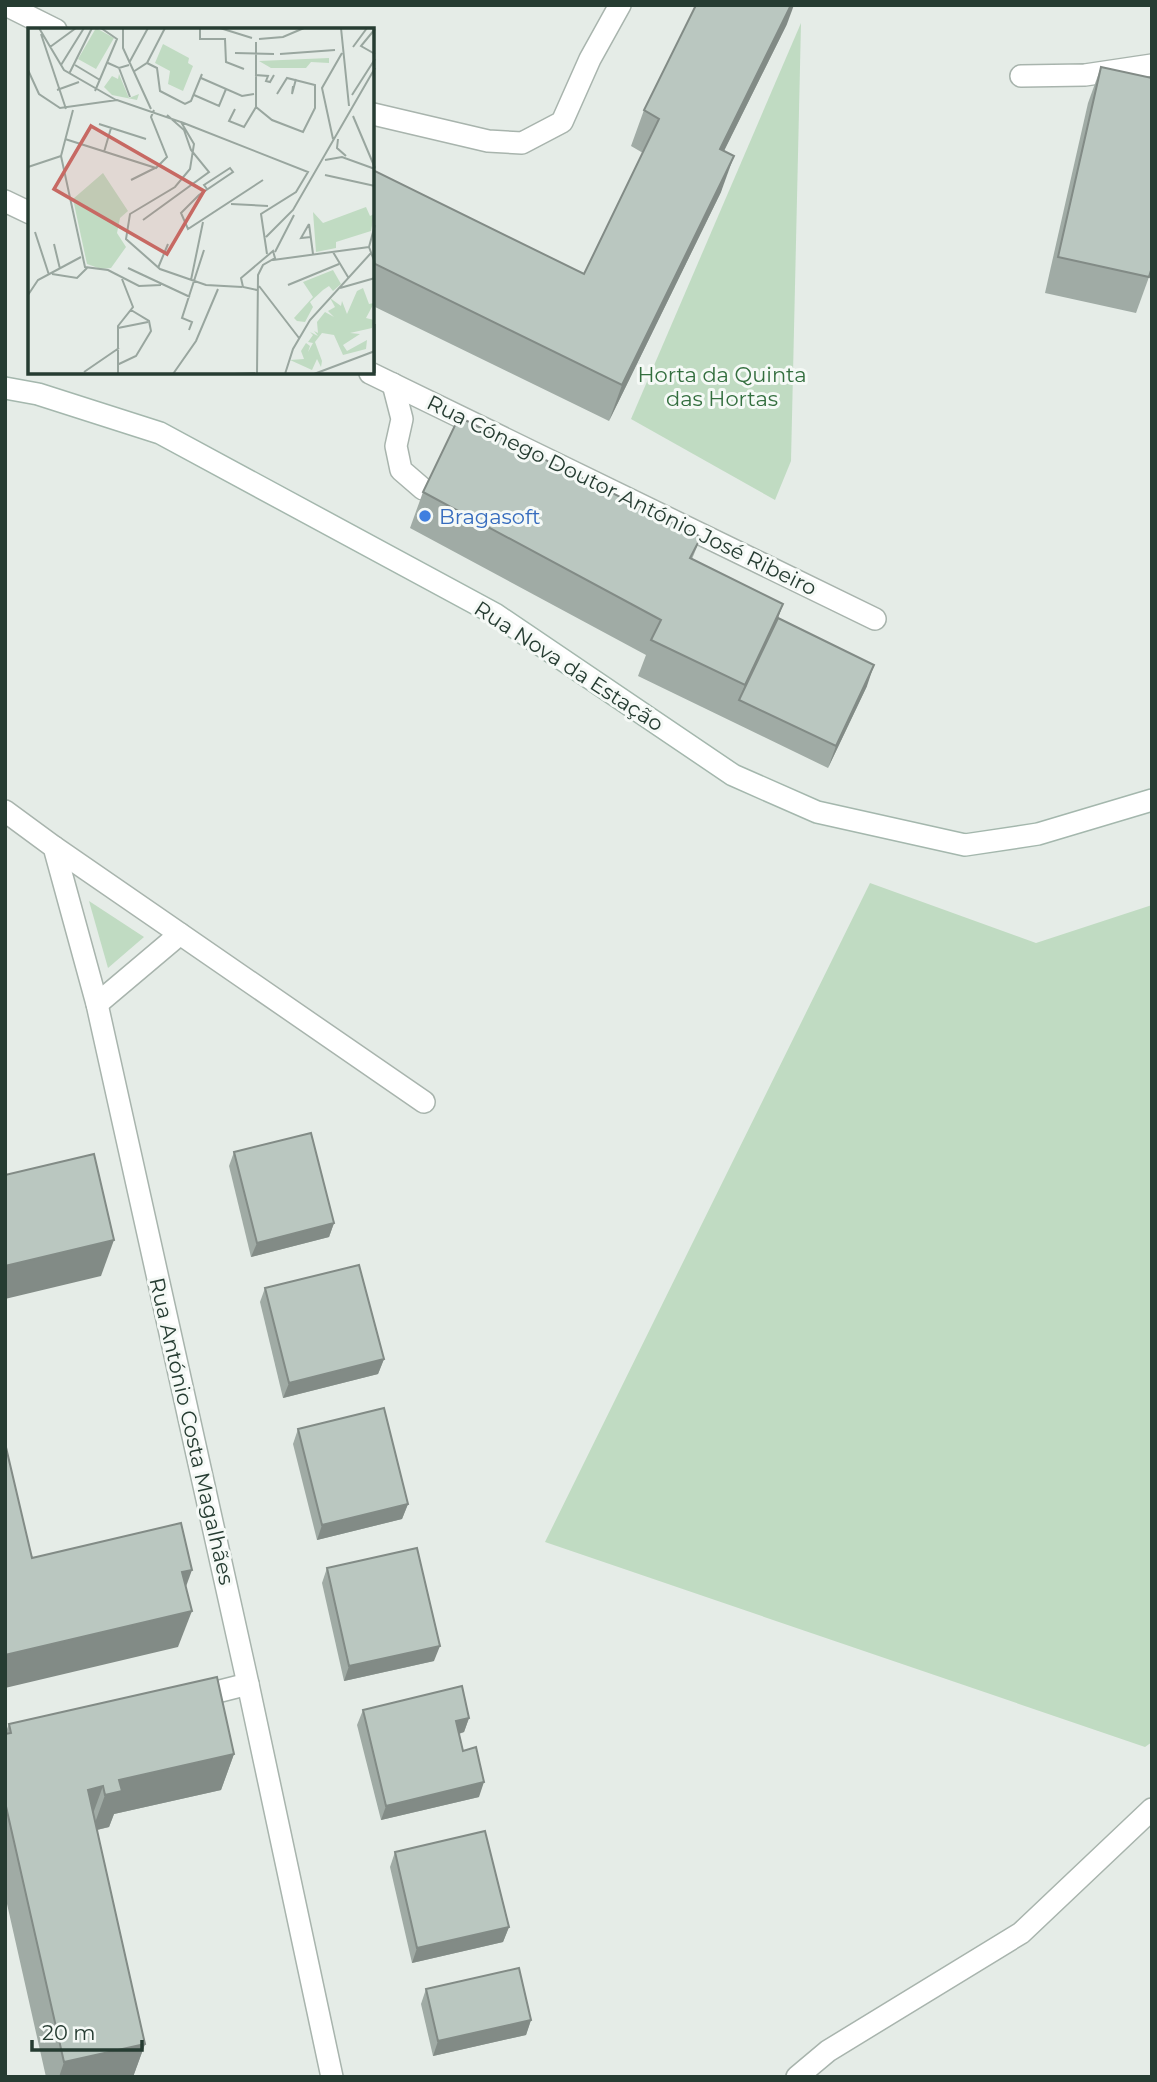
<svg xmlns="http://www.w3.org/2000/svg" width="1157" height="2082" viewBox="0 0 1157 2082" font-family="Montserrat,sans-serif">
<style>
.green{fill:#c0dbc2}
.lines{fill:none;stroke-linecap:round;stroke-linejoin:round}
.street-casing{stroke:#a8b4ad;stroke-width:24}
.secondary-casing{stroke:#a4b7ad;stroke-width:24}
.street{stroke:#fff;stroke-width:21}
.secondary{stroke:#fff;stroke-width:21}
.wall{fill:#a0aba5}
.shaded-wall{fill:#828b86}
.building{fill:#bac7c0;stroke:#828b86;stroke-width:2}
.shop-dot{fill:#3f7fe0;stroke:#f5f9f6;stroke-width:2.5}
.labels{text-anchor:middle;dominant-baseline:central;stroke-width:6;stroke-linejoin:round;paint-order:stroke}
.park-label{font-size:21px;fill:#346f3f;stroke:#f5f9f6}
.street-label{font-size:21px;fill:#263c32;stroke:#f5f9f6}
.shop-label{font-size:21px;fill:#366cbe;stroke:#f5f9f6;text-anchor:start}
.inset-road{fill:none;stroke:#99a69f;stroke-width:2}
.view{fill:#c76963;fill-opacity:0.15;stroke:#c76963;stroke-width:3.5}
.inset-edge{fill:none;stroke:#263c32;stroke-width:3.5}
</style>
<rect width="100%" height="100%" fill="#e5ece7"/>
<g class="green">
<polygon points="801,23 791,461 775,500 631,419"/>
<polygon points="870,883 1036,943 1152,905 1152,1742 1145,1747 545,1542"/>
<polygon points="89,901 144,937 108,968"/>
</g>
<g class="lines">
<g class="street-casing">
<g id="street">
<polyline points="6,5 56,30"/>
<polyline points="1021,76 1085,75 1152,65"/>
<polyline points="373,114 488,141 522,143 562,122 590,59 620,5"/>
<polyline points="5,201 30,213"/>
<polyline points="370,373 875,619"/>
<polyline points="393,384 402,419 396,446 401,470 423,489"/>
<polyline points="5,811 54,847 97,1004 248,1684 332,2077"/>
<polyline points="54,847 424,1102"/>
<polyline points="97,1004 180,934"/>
<polyline points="193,1698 248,1684"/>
<polyline points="797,2077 828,2051 1021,1933 1152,1809"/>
</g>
</g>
<g class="secondary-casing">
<polyline id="secondary" points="5,388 38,394 160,433 495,614 733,775 817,812 965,845 1038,834 1152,800"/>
</g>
<use href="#street" class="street"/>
<use href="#secondary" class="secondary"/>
</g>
<g class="wall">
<polygon points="787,24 724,151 721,192 609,421 373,306 373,170 584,274 643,153 631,146 644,110"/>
<polygon points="1101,67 1149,277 1136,313 1045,293 1088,103"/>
<polygon points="423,492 701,537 692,559 783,604 778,618 867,686 828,768 638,676 646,655 410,528"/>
<polygon points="234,1152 334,1223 329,1237 251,1257 229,1166"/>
<polygon points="265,1288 384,1359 378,1374 283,1398 260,1302"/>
<polygon points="298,1429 408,1504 402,1519 317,1540 293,1444"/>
<polygon points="327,1568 434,1661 344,1681 322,1583"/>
<polygon points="363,1710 469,1718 464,1732 459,1734 463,1751 479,1797 381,1820 357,1725"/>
<polygon points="9,1724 234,1754 221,1790 114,1814 109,1827 97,1830 145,2044 133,2077 46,2077 5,1895 5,1734"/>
<polygon points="395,1852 509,1927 503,1942 412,1963 390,1867"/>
<polygon points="426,1989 531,2020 526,2035 433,2056 421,2004"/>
</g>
<g class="shaded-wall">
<polygon points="791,5 794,5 787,24 707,185 720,149"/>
<polygon points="734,156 721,192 609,421 622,385"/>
<polygon points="783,604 770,640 739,700 745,685"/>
<polygon points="874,665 867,686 828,768 836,746"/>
<polygon points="334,1223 329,1237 251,1257 257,1243"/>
<polygon points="114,1240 101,1276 5,1299 5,1266"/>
<polygon points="384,1359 378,1374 283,1398 289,1383"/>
<polygon points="408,1504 402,1519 317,1540 322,1525"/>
<polygon points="192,1570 179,1606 182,1572"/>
<polygon points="192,1611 178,1647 5,1688 5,1655"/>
<polygon points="440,1646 434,1661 344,1681 349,1666"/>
<polygon points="469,1718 464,1732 451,1736 456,1721"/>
<polygon points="234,1754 221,1790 114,1814 109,1827 92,1831 105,1795 119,1780"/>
<polygon points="484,1782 479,1797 381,1820 386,1806"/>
<polygon points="103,1786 90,1822 88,1790"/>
<polygon points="509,1927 503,1942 412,1963 417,1948"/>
<polygon points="531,2020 526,2035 433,2056 438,2041"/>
<polygon points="145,2044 133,2077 59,2077 64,2062"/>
</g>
<g class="building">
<polygon points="696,5 791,5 720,149 734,156 622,385 373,263 373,170 584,274 659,119 644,110"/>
<polygon points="1101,67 1152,78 1152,267 1149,277 1058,257"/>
<polygon points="459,417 701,537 690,558 783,604 745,685 651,640 661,620 423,492"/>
<polygon points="778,618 874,665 836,746 739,700"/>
<polygon points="311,1133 334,1223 257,1243 234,1152"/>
<polygon points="94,1154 114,1240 5,1266 5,1175"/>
<polygon points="359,1265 384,1359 289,1383 265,1288"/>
<polygon points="384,1408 408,1504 322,1525 298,1429"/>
<polygon points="5,1443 32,1558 181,1523 192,1570 182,1572 192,1611 5,1655"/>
<polygon points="417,1548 440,1646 349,1666 327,1568"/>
<polygon points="217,1677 234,1754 119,1780 122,1791 105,1795 103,1786 88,1790 145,2044 64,2062 5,1802 5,1734 11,1733 9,1724"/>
<polygon points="462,1686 469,1718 456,1721 463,1751 476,1747 484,1782 386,1806 363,1710"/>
<polygon points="485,1831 509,1927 417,1948 395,1852"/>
<polygon points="519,1968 531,2020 438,2041 426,1989"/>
</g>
<circle class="shop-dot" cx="425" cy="516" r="7"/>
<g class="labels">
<g class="park-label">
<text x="722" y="374">Horta da Quinta<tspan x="722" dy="24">das Hortas</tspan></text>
</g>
<g class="street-label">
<text transform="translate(622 495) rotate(26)">Rua Cónego Doutor António José Ribeiro</text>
<text transform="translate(569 666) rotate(33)">Rua Nova da Estação</text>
<text transform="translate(192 1431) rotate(77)">Rua António Costa Magalhães</text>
</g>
<g class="shop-label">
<text x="439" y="516">Bragasoft</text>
</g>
</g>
<g transform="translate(28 28)">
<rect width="346" height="346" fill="#e5ece7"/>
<path d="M68,0l18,10 -18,31 -18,-10zM135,16l26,14 -1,5 5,3 -10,25 -15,-7 2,-13 -15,-8zM301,30v5l-18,-1 -5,6h-35l-12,-7zM91,46l10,24 10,-4 -2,6 -25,-5 -8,-8 8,-11 6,3zM75,145l25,38 -8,7 -3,15 9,14 -15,21 -10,1 -14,-5 -14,-65zM338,179l4,9 4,-2 -3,17 -35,11v6l-20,4 -3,-40 10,11zM305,242l8,14 -8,7 -4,-5 -6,4 -13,12 3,5 -8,15 -8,-1 -3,-3 19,-21 -10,-15zM335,260l6,16 5,-1 -8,15 8,2 -2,8 -22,5 10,1 -17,11 4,6 20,-11 -1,9 -23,6 -9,-20 -12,-2 -7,9 7,19 -1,6 -4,-8 -5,11 -22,-10 14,-1 -3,-8 5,-8 4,3 -2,6 5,-9 -5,-1 5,-7 -3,-3 8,4 -4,-5 4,2 -1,-11 8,-10 9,5 -6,-6 7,-4 -5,-9 11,8 1,-5 5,13 10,-23z" fill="#c0dbc2"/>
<path class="inset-road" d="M11,0l25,42 52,30M95,0v20l28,61M192,0l32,10M313,0l8,78M172,1v10h25l1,23 18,7M347,1l-14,17 14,8M13,6l25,75M231,11l24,-2 21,-9M228,14v65l16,13 31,12 12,-24v-23l-28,-7 -10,16M22,19l26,-19M325,19l14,-19M207,25l39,1M252,26l55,-4M80,35l11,5 10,-3M101,35l19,-35M119,35l18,-35M33,37l23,-37M47,37l25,15M91,40l11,29M0,42l11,24 21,14 57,-8 64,22 13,22 -4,25 -15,18 -45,27 -4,25 34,30 46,16 36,2M105,44l14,-9 10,5 3,23 25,13 6,-3 11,-27M41,46l23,-46M227,47l13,1 -2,5 4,1 4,-7M173,50l41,18 12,-2M265,58l-1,8 4,-15M29,62l22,-8M67,63l22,-52 -16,-11M166,67l25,11 7,-17M324,67l23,-36M207,81l-6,12 15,6 12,-20M325,88l22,52M153,94l127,50 -12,20 -35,22 6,40M71,96l47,15M37,111l91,29 11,-11 -16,-40 3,-7M305,111l-11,-51 20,-35M310,111l-1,9 9,8M76,124l7,-24M33,128l24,111 23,3 31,16 22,-1M33,128l12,-46M297,132l17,-3 33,12M0,139l33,-11M297,147l50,11M103,152l24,-12M179,161l-3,-4 26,-17 3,4 -34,23 -18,18 7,16 75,-49M203,176l37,2M115,192l66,-48 -18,-22 -7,-20 -17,-15M281,196l4,30M281,196l-8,14 10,-1M347,197l-6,22 6,16M7,204l14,43M238,209l27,-27 82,-142M26,216l6,25M247,224l19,-37M305,224l15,25M245,232l96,-13M100,240l62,29M130,240l10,-24M24,246l25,4 10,-10M163,252l12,-58M260,257l51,-21M231,258l40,52M312,260l35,-10M229,262l-14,-3 -2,-9 32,-27 2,7 -12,7 -5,10 -1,99M0,267l10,-15 43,-23M347,296v49M90,300l30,-6M161,302l3,-8 -10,-4 22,-68M91,336l17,-8 15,-25 -2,-10 -18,-11M56,344l35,-24M90,346v-48l15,-19 -11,-28M145,346l23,-33 22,-52M206,346l21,-1M257,346l8,-25 17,-29 61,-67M286,346l61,-23"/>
<path class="view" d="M63,98l113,65 -37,63 -113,-65z"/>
<rect width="346" height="346" class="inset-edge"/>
</g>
<rect width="1157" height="2082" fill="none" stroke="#263c32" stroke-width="14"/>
<path d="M32 2040v10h110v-10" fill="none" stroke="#263c32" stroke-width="3.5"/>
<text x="42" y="2040" font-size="21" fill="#263c32" stroke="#f5f9f6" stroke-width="5" paint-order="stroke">20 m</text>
</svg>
